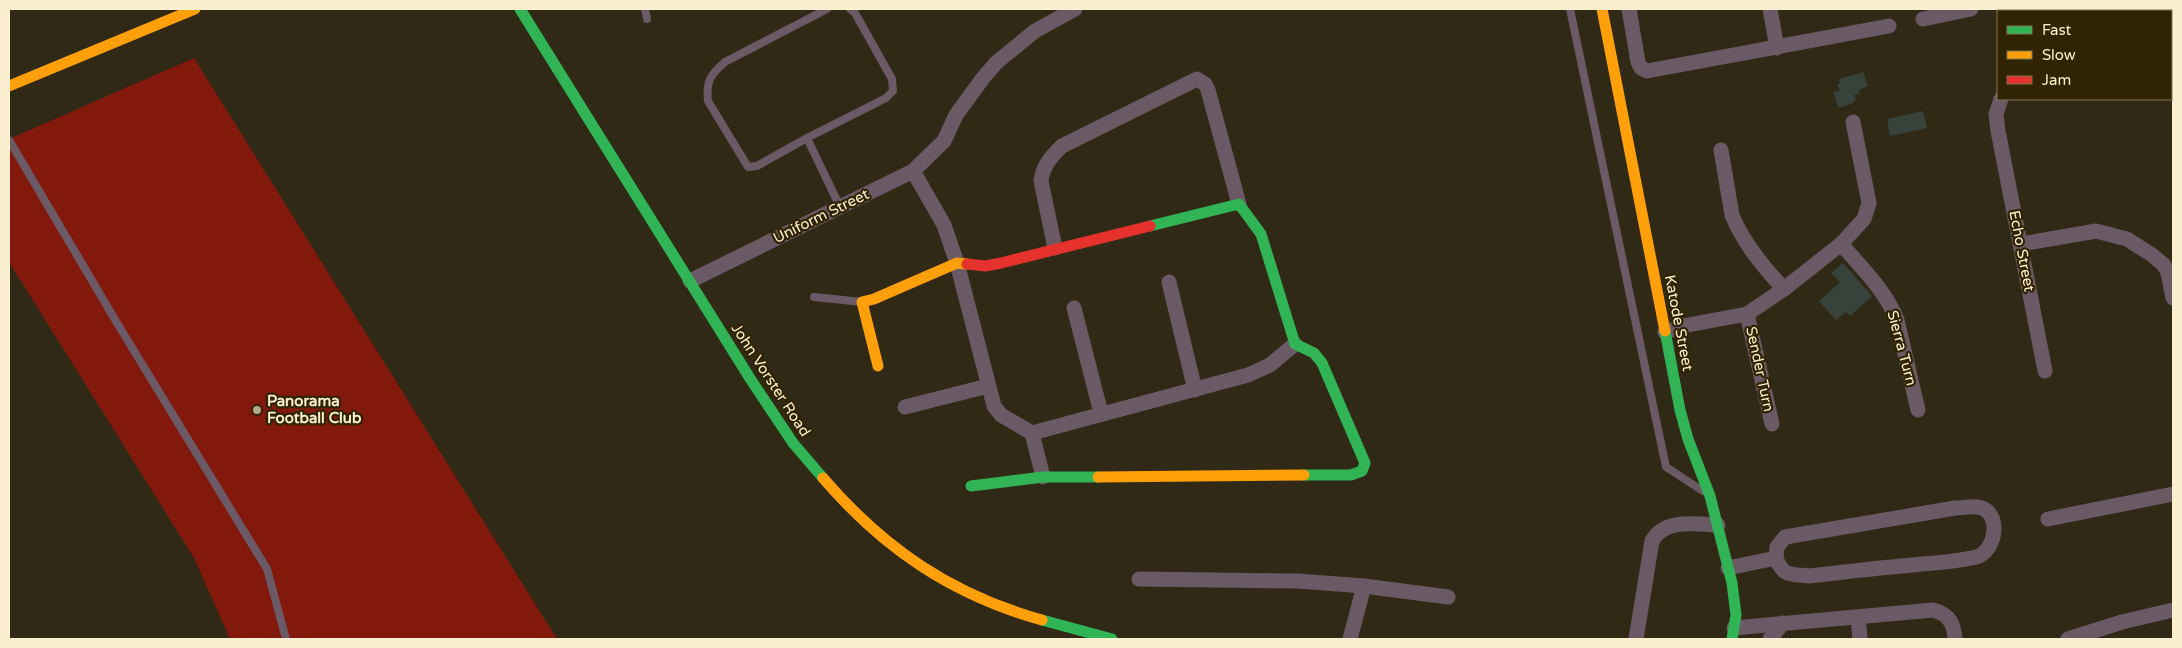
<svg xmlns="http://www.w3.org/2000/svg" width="2182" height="648" viewBox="0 0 2182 648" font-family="'Varela Round',sans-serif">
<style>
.green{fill:#83190c}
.building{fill:#37423b}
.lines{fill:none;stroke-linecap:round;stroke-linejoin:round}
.lane{stroke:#6b5965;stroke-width:8}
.street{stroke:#6b5965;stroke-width:15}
.fast{stroke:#30b455;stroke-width:11}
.slow{stroke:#ff9f0a;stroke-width:11}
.jam{stroke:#e5322d;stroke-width:11}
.poi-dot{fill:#b4aa8e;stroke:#302402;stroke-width:2}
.labels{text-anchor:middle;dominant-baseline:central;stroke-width:4.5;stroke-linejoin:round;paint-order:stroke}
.street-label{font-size:15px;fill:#fbefcf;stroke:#302402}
.poi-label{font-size:15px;font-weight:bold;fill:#fbefcf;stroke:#302402;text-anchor:start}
</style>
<rect width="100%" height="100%" fill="#302916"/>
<polygon class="green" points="194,58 557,639 230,639 194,558 9,262 9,139"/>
<g class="building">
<polygon points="1863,72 1868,86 1859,90 1860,93 1854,95 1856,99 1853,101 1853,103 1839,108 1833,93 1840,90 1837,85 1840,83 1839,79"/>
<polygon points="1923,111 1927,128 1890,136 1887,119"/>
<polygon points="1843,263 1872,296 1850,316 1846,312 1836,320 1819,301 1840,282 1831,273"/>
</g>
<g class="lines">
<g class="lane">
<polyline points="645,9 647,19"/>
<path d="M827,9l-102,53c-15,13 -19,19 -17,39l40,66 9,-1 50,-28 79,-40 7,-7 -1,-12 -37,-66 -5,-4"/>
<polyline points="1570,9 1666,467 1703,491"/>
<polyline points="807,138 840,207"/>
<polyline points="9,140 117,323 267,569 286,639"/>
<polyline points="814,297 862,302"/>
</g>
<g class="street">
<polyline points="1629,9 1638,62 1641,68 1647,71 1889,26"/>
<polyline points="1770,9 1777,48"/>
<polyline points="1923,19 1971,9"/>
<polyline points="2171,54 2173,54"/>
<polyline points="2001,99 1996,114 1998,131 2045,371"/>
<path d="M1721,150l11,65c11,28 32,53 52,74"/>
<polyline points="913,171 944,225 957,263 994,406 1001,415 1032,433 1043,477"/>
<path d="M1841,244c20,23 45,47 56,76l21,90"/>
<polyline points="2021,244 2096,231 2127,239 2152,255 2164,265 2168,273 2173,298"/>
<path d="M1055,248l-14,-67c2,-16 10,-24 21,-35l135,-67 8,5 3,6 31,114"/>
<polyline points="690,281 913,171 944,141 956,115 983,78 997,62 1035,31 1075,9"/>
<polyline points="1169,282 1195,390"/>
<polyline points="1074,308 1101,413"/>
<polyline points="1747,314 1772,424"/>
<polyline points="1665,332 1688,325 1747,314 1784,289 1841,244 1864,219 1869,203 1853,122"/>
<polyline points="905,407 988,386"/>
<polyline points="1032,433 1248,375 1270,365 1295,344"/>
<polyline points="2048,519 2173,494"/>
<path d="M1728,568l48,-10 1,-11 8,-10 170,-29c8,0 20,-3 27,0 20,8 13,44 -6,49 -21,5 -43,6 -64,8 -34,3 -69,7 -103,11 -18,-2 -26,1 -33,-18"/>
<polyline points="1139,579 1298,581 1364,586 1448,597"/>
<polyline points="1858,617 1860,639"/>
<path d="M1734,628l199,-18c16,4 21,14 22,29"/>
<polyline points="1350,639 1364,586"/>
<path d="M1636,639l16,-98c13,-23 44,-17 66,-16"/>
<polyline points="1770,639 1783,623"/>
<polyline points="2068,639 2122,622 2173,610"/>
</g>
<g class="fast">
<polyline points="520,9 751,380 793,443 823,478"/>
<polyline points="1150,226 1239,204 1261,234 1295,344 1314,353 1322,363 1365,463 1362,471 1351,475 1304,475"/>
<polyline points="1665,331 1680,410 1688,439 1710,496 1732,583 1736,615 1732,639"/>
<polyline points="971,486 1043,477 1098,477"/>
<polyline points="1042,620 1112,639"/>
</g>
<g class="slow">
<polyline points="1602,9 1665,331"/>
<polyline points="9,86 195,9"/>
<polyline points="878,366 862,302 874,299 957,263 967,264"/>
<polyline points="1098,477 1304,475"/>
<path d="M823,478c61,71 129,117 219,142"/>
</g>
<polyline class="jam" points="967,264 986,266 1001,263 1150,226"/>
</g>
<circle class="poi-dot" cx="257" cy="410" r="5"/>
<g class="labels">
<g class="street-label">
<text transform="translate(821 216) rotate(-26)">Uniform Street</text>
<text transform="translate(2022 251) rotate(79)">Echo Street</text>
<text transform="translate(1679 323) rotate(79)">Katode Street</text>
<text transform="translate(1902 348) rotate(75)">Sierra Turn</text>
<text transform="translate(1760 369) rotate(78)">Sender Turn</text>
<text transform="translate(771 380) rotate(57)">John Vorster Road</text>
</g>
<g class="poi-label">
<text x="267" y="401">Panorama<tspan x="267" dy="17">Football Club</tspan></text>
</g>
</g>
<rect width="2182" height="648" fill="none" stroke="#fbefcf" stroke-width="20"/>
<rect x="1997" y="10" width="175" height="90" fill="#302402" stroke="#817554"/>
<rect x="2007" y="26" width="25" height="8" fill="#30b455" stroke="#817554"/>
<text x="2042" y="35" font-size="15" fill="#fbefcf">Fast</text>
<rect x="2007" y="51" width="25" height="8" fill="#ff9f0a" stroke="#817554"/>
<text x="2042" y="60" font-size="15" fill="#fbefcf">Slow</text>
<rect x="2007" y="76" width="25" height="8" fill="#e5322d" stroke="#817554"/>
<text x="2042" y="85" font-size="15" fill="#fbefcf">Jam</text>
</svg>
